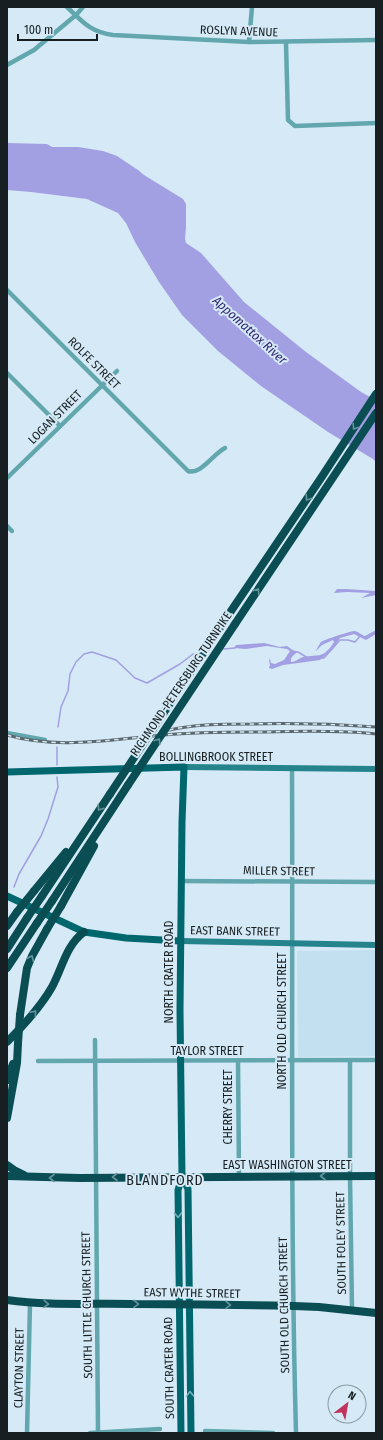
<svg xmlns="http://www.w3.org/2000/svg" width="383" height="1440" viewBox="0 0 383 1440" font-family="'Fira Sans Condensed',sans-serif">
<style>
.built{fill:#c3e0f0}
.water{fill:#a29fe2}
.lines{fill:none;stroke-linecap:round;stroke-linejoin:round}
.stream{stroke:#a29fe2;stroke-width:1.5}
.street{stroke:#62a7ad;stroke-width:4.5}
.secondary{stroke:#24838b;stroke-width:6}
.primary{stroke:#00676f;stroke-width:7}
.highway{stroke:#0a4e54;stroke-width:8}
.rail-casing{stroke:#5c686f;stroke-width:3}
.rail{stroke:#d5eaf6;stroke-width:1.5;stroke-dasharray:4.5;stroke-linecap:butt}
.highway-bridge{stroke:#0a4e54;stroke-width:8}
.oneway{stroke:#65949d}
.oneway2{stroke:#75afb9}
.labels{text-anchor:middle;dominant-baseline:central;stroke-width:4;stroke-linejoin:round;paint-order:stroke}
.street-label{font-size:12px;fill:#171f23;stroke:#d5eaf6}
.water-label{font-size:13px;font-style:italic;fill:#322370;stroke:#d5eaf6}
.quarter-label{font-size:14px;letter-spacing:1px;fill:#171f23;stroke:#d5eaf6}
</style>
<rect width="100%" height="100%" fill="#d5eaf6"/>
<polygon class="built" points="376,950 376,1056 298,1057 297,951"/>
<g class="water">
<polygon points="7,143 47,144 52,147 78,147 103,151 117,156 138,170 144,175 183,199 186,204 186,227 185,239 186,243 201,253 244,302 306,352 361,392 376,400 376,467 375,461 373,459 328,432 261,386 218,351 182,315 159,282 135,242 126,223 118,213 87,199 31,192 7,190"/>
<polygon points="337,589 346,589 376,591 376,595 361,598 370,593 347,592 334,593"/>
<path d="M376,630v4l-10,6 -12,-6 -14,4 -7,11 -13,11 -37,5 -11,4 -3,-1 1,-3 -1,-5 1,-1 1,4 4,1 9,-4 6,-9 -3,-2 -20,-3 -21,3 -12,-1 2,-3 28,-2 16,4 7,-1 7,5 3,1c-2,3 -7,4 -6,10 5,0 8,-4 12,-5 17,-3 20,2 31,-15l-1,-2 -11,5 -6,6c1,-3 3,-6 5,-9 2,-2 30,-11 33,-11 4,0 7,4 11,5z"/>
</g>
<g class="lines">
<g class="stream">
<polyline points="223,649 235,648"/>
<polyline points="292,651 298,652 308,658"/>
<polyline points="322,658 324,658 340,640 348,640 355,642 360,636"/>
<polyline points="58,727 61,707 68,691 70,674 76,662 84,654 92,652 116,660 135,678 147,683 180,664 193,654 199,653"/>
<polyline points="57,765 57,747"/>
<polyline points="14,887 19,874 41,836 48,819 58,787 57,777"/>
</g>
<g class="street">
<path d="M67,7c16,15 23,25 46,28l136,7 127,-2"/>
<polyline points="249,42 252,7"/>
<polyline points="286,43 288,120 295,126 376,123"/>
<polyline points="7,65 34,50 76,15 83,7"/>
<path d="M7,290l181,181c13,4 25,-17 37,-23"/>
<polyline points="7,373 60,426"/>
<polyline points="7,478 117,371"/>
<polyline points="7,526 12,531"/>
<polyline points="7,733 45,740"/>
<path d="M292,769c1,221 -2,443 4,664"/>
<polyline points="181,881 376,882"/>
<polyline points="95,1040 98,1433"/>
<polyline points="350,1060 350,1176 352,1310"/>
<polyline points="38,1061 376,1060"/>
<polyline points="238,1061 239,1177"/>
<polyline points="205,1431 273,1433"/>
<polyline points="27,1433 30,1303"/>
<polyline points="90,1433 160,1429"/>
</g>
<g class="secondary">
<polyline points="184,767 376,769"/>
<polyline points="180,941 376,945"/>
</g>
<g class="primary">
<polyline points="7,772 184,767 182,822 180,1010 182,1177 178,1190 181,1433"/>
<polyline points="7,896 84,932 126,938 180,941"/>
<polyline points="182,1177 188,1189 191,1433"/>
</g>
<g class="highway">
<polyline points="227,617 321,478 376,394"/>
<polyline points="235,624 376,413"/>
<polyline points="34,891 66,852"/>
<polyline points="42,896 110,794"/>
<polyline points="52,901 128,785"/>
<polyline points="61,906 94,846"/>
<polyline points="7,926 17,912"/>
<polyline points="7,949 27,918"/>
<polyline points="7,968 37,923"/>
<polyline points="20,1015 27,968 32,956 47,929"/>
<path d="M7,1042c17,-17 33,-34 45,-55 10,-18 14,-42 32,-55"/>
<polyline points="7,1080 13,1064"/>
<polyline points="7,1118 17,1063 18,1043"/>
<polyline points="7,1165 14,1170 24,1175"/>
<polyline points="7,1176 80,1178 376,1176"/>
<path d="M7,1300c42,6 83,3 125,4 54,0 108,1 162,2l25,1 57,6"/>
</g>
<g class="rail-casing">
<g id="rail">
<path d="M169,730c27,-6 54,-6 82,-6 41,-1 83,0 125,3"/>
<path d="M7,735c52,15 104,4 157,0 33,-3 66,-3 100,-3 36,-1 76,-2 112,2"/>
</g>
</g>
<use href="#rail" class="rail"/>
<g class="highway-bridge">
<polyline points="128,785 235,624"/>
<polyline points="110,794 227,617"/>
<polyline points="17,912 34,891"/>
<polyline points="27,918 42,896"/>
<polyline points="37,923 52,901"/>
<polyline points="47,929 61,906"/>
<polyline points="18,1043 20,1015"/>
</g>
</g>
<defs><path id="oneway-chevron" d="M-2-3.5L2.5 0L-2 3.5" fill="none" stroke-width="1.6" stroke-linecap="round" stroke-linejoin="round"/></defs>
<g class="oneway">
<use href="#oneway-chevron" transform="translate(355 427) rotate(123)"/>
<use href="#oneway-chevron" transform="translate(308 498) rotate(124)"/>
<use href="#oneway-chevron" transform="translate(257 591) rotate(-56)"/>
<use href="#oneway-chevron" transform="translate(158 741) rotate(-56)"/>
<use href="#oneway-chevron" transform="translate(100 808) rotate(124)"/>
<use href="#oneway-chevron" transform="translate(31 958) rotate(-67)"/>
<use href="#oneway-chevron" transform="translate(34 1013) rotate(-49)"/>
<use href="#oneway-chevron" transform="translate(323 1176) rotate(180)"/>
<use href="#oneway-chevron" transform="translate(115 1177) rotate(180)"/>
<use href="#oneway-chevron" transform="translate(52 1178) rotate(-180)"/>
<use href="#oneway-chevron" transform="translate(46 1304) rotate(3)"/>
<use href="#oneway-chevron" transform="translate(136 1304) rotate(1)"/>
<use href="#oneway-chevron" transform="translate(228 1305) rotate(1)"/>
</g>
<g class="oneway2">
<use href="#oneway-chevron" transform="translate(178 1215) rotate(89)"/>
<use href="#oneway-chevron" transform="translate(190 1394) rotate(-92)"/>
</g>
<g class="labels">
<g class="street-label">
<text transform="translate(239 31) rotate(2)">ROSLYN AVENUE</text>
<text transform="translate(94 363) rotate(45)">ROLFE STREET</text>
<text transform="translate(55 417) rotate(-45)">LOGAN STREET</text>
<text transform="translate(181 684) rotate(-56)">RICHMOND-PETERSBURG TURNPIKE</text>
<text x="216" y="757">BOLLINGBROOK STREET</text>
<text transform="translate(279 871) rotate(1)">MILLER STREET</text>
<text transform="translate(235 931) rotate(1)">EAST BANK STREET</text>
<text transform="translate(169 972) rotate(-90)">NORTH CRATER ROAD</text>
<text transform="translate(282 1021) rotate(-90)">NORTH OLD CHURCH STREET</text>
<text x="207" y="1051">TAYLOR STREET</text>
<text transform="translate(228 1107) rotate(-90)">CHERRY STREET</text>
<text x="287" y="1165">EAST WASHINGTON STREET</text>
<text transform="translate(341 1243) rotate(-91)">SOUTH FOLEY STREET</text>
<text transform="translate(192 1293) rotate(1)">EAST WYTHE STREET</text>
<text transform="translate(87 1305) rotate(-91)">SOUTH LITTLE CHURCH STREET</text>
<text transform="translate(284 1305) rotate(-91)">SOUTH OLD CHURCH STREET</text>
<text transform="translate(19 1368) rotate(-89)">CLAYTON STREET</text>
<text transform="translate(169 1368) rotate(-91)">SOUTH CRATER ROAD</text>
</g>
<g class="water-label">
<text transform="translate(250 330) rotate(42)">Appomattox River</text>
</g>
<g class="quarter-label">
<text x="165" y="1180">BLANDFORD</text>
</g>
</g>
<rect width="383" height="1440" fill="none" stroke="#171f23" stroke-width="16"/>
<g transform="translate(347 1404) rotate(31)"><circle r="19" fill="#d5eaf6" stroke="#8999a2"/>
<path d="M0-3L7 15L0 10L-7 15Z" fill="#c0325b"/>
<text y="-6" font-size="11" font-weight="bold" text-anchor="middle" fill="#171f23">N</text>
</g>
<path d="M18 34v6h79v-6" fill="none" stroke="#171f23" stroke-width="2"/>
<text x="24" y="34" font-size="12" fill="#171f23" stroke="#d5eaf6" stroke-width="3" paint-order="stroke">100 m</text>
</svg>
